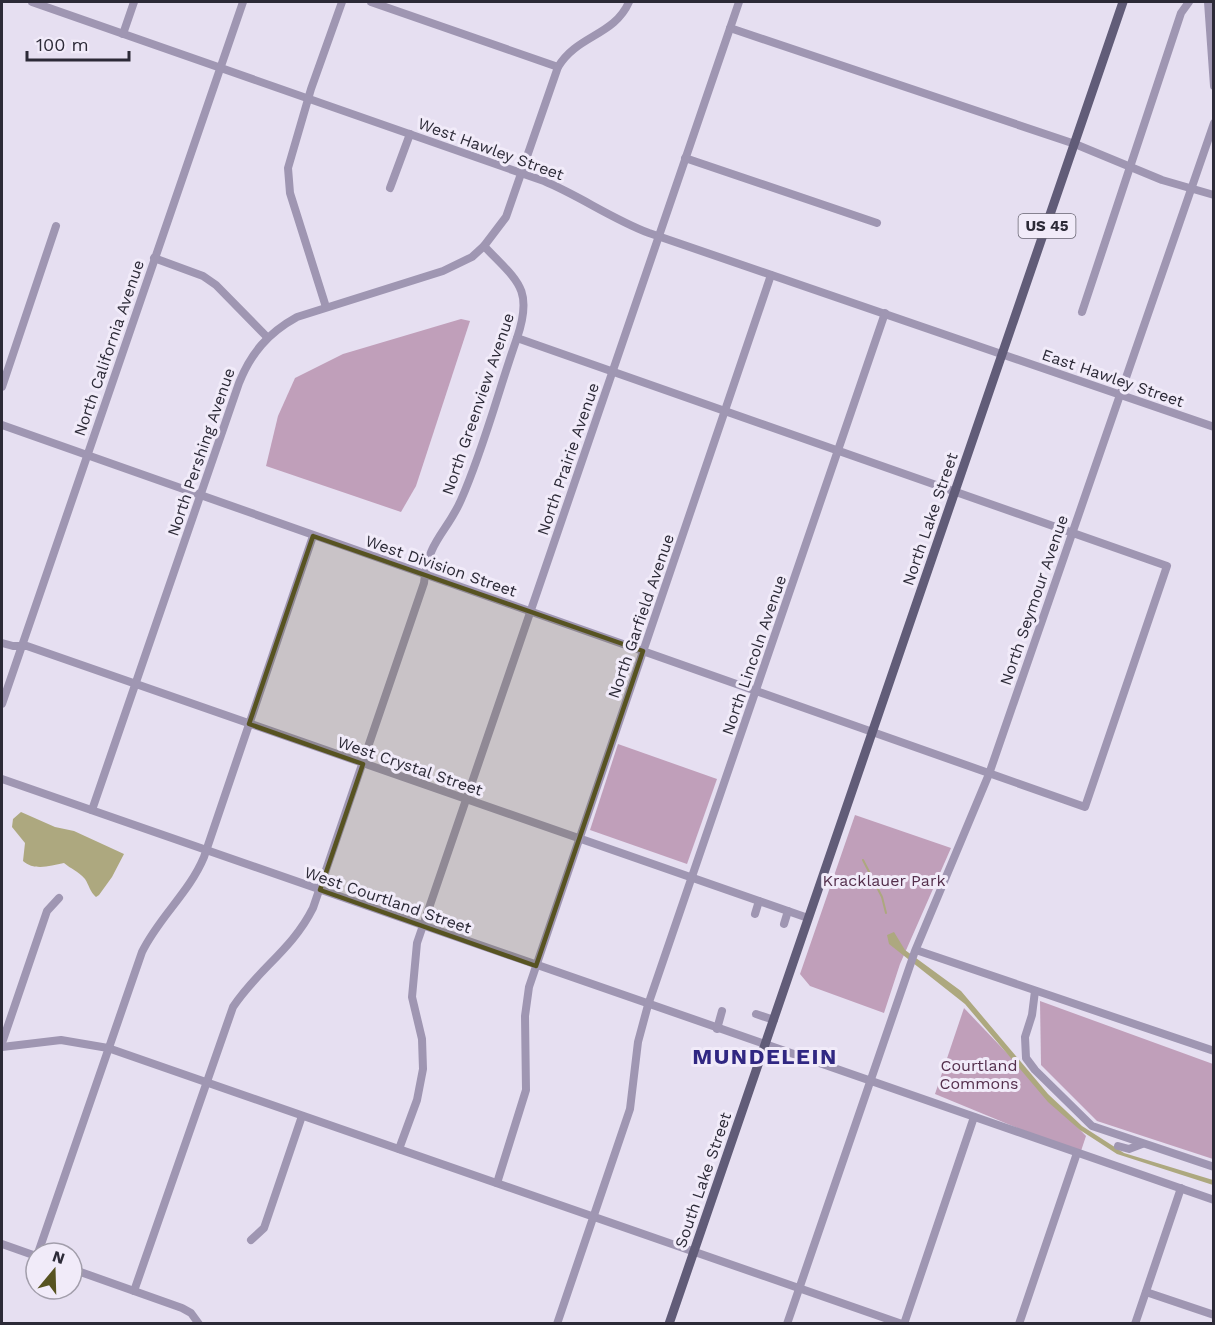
<svg xmlns="http://www.w3.org/2000/svg" width="1215" height="1325" viewBox="0 0 1215 1325" font-family="'Work Sans',sans-serif">
<style>
.green{fill:#c09fba}
.water{fill:#ada87f}
.lines{fill:none;stroke-linecap:round;stroke-linejoin:round}
.stream{stroke:#ada87f;stroke-width:2}
.minor{stroke:#9f96b2;stroke-width:8}
.major{stroke:#615c78;stroke-width:9}
.marked{fill:#575321;fill-opacity:0.2;stroke:#575321;stroke-width:4.5;stroke-linejoin:round}
.labels{text-anchor:middle;dominant-baseline:central;stroke-width:6;stroke-linejoin:round;paint-order:stroke}
.shield{fill:#f1ebf9;stroke:#676471;stroke-width:1.5}
.shield-label{font-size:15px;font-weight:bold;fill:#2c2a37}
.street-label{font-size:16px;fill:#2c2a37;stroke:#f1ebf9}
.park-label{font-size:16px;fill:#542f4c;stroke:#f1ebf9}
.district-label{font-size:22px;font-weight:bold;letter-spacing:1.5px;fill:#302782;stroke:#f1ebf9}
</style>
<rect width="100%" height="100%" fill="#e6dff1"/>
<g class="green">
<polygon points="461,319 470,321 416,486 401,512 266,466 278,416 295,378 343,354"/>
<polygon points="618,744 717,779 687,864 590,830"/>
<polygon points="855,815 951,848 900,964 884,1013 810,986 800,974"/>
<polygon points="1040,1001 1213,1064 1213,1159 1097,1121 1041,1065"/>
<polygon points="964,1008 1086,1136 1080,1154 935,1094"/>
</g>
<g class="water">
<path d="M21,812l34,15 19,4 50,23 -12,23 -13,18 -3,2c-6,-5 -7,-12 -11,-18 -7,-8 -14,-10 -21,-16 -14,3 -30,8 -41,-2l2,-18 -13,-16 1,-8z"/>
<polygon points="894,932 905,950 961,991 1048,1094 1082,1126 1124,1153 1213,1180 1213,1185 1117,1154 1080,1130 1048,1102 965,1004 889,944 887,935"/>
</g>
<g class="lines">
<polyline class="stream" points="863,860 882,897 886,913"/>
<g class="minor">
<path d="M32,2l512,179c36,15 68,38 105,52l565,194"/>
<polyline points="371,2 558,67"/>
<polyline points="1208,2 1214,86"/>
<polyline points="730,28 1075,144 1162,180 1214,195"/>
<polyline points="123,34 134,2"/>
<polyline points="685,158 877,223"/>
<polyline points="390,188 410,134"/>
<polyline points="154,258 203,276 216,285 267,337"/>
<polyline points="326,307 290,193 288,168 311,89 342,2"/>
<polyline points="1082,312 1181,13 1189,2"/>
<polyline points="2,387 56,226"/>
<polyline points="2,425 1085,807 1167,566 517,338"/>
<polyline points="2,643 13,646 27,646 808,918"/>
<polyline points="2,704 243,2"/>
<polyline points="2,779 1214,1200"/>
<path d="M92,810l147,-427c12,-30 29,-50 58,-66l146,-46 29,-14 12,-11 22,-29 52,-150c19,-32 56,-31 71,-65"/>
<polyline points="755,914 759,901"/>
<polyline points="784,924 788,911"/>
<polyline points="916,950 1214,1051"/>
<polyline points="1035,991 1032,1015 1025,1037 1026,1058 1035,1070 1092,1126 1214,1167"/>
<polyline points="756,1014 774,1020"/>
<polyline points="717,1029 722,1011"/>
<polyline points="2,1043 47,911 59,898"/>
<polyline points="2,1047 61,1040 108,1048 902,1324"/>
<polyline points="1118,1146 1129,1149 1142,1144"/>
<polyline points="399,1149 417,1100 423,1069 422,1039 412,997 417,943 739,2"/>
<polyline points="497,1183 526,1090 525,1016 529,987 771,275"/>
<polyline points="251,1240 264,1228 302,1116"/>
<polyline points="2,1244 36,1256"/>
<path d="M38,1253l104,-301c17,-35 47,-59 62,-95l109,-321"/>
<polyline points="72,1269 182,1308 191,1313 199,1324"/>
<path d="M134,1291l99,-284c25,-38 59,-57 80,-99l111,-325c4,-43 22,-49 37,-83 23,-52 37,-108 56,-162 17,-50 0,-57 -33,-92"/>
<polyline points="1146,1292 1214,1315"/>
<polyline points="557,1324 630,1109 638,1042 648,1005 885,313"/>
<polyline points="787,1324 915,951 989,774 1214,123"/>
<polyline points="904,1324 974,1117"/>
<polyline points="1019,1324 1077,1153"/>
<polyline points="1135,1324 1181,1188"/>
</g>
<polyline class="major" points="669,1324 1123,2"/>
</g>
<path class="marked" d="M313,536l330,115 -107,315 -216,-76 43,-126 -114,-40z"/>
<g class="labels">
<rect class="shield" x="1018.5" y="214" width="57" height="24" rx="4.5"/>
<g class="shield-label">
<text x="1047" y="226">US 45</text>
</g>
<g class="street-label">
<text transform="translate(491 149) rotate(20)">West Hawley Street</text>
<text transform="translate(109 348) rotate(-71)">North California Avenue</text>
<text transform="translate(1113 378) rotate(19)">East Hawley Street</text>
<text transform="translate(478 404) rotate(-71)">North Greenview Avenue</text>
<text transform="translate(201 452) rotate(-71)">North Pershing Avenue</text>
<text transform="translate(568 459) rotate(-71)">North Prairie Avenue</text>
<text transform="translate(930 519) rotate(-71)">North Lake Street</text>
<text transform="translate(441 566) rotate(19)">West Division Street</text>
<text transform="translate(1034 600) rotate(-71)">North Seymour Avenue</text>
<text transform="translate(641 616) rotate(-71)">North Garfield Avenue</text>
<text transform="translate(754 655) rotate(-71)">North Lincoln Avenue</text>
<text transform="translate(410 766) rotate(19)">West Crystal Street</text>
<text transform="translate(388 900) rotate(19)">West Courtland Street</text>
<text transform="translate(703 1180) rotate(-71)">South Lake Street</text>
</g>
<g class="park-label">
<text x="884" y="880">Kracklauer Park</text>
<text x="979" y="1065">Courtland<tspan x="979" dy="18">Commons</tspan></text>
</g>
<g class="district-label">
<text x="765" y="1056">MUNDELEIN</text>
</g>
</g>
<rect width="1215" height="1325" fill="none" stroke="#2c2a37" stroke-width="6"/>
<g transform="translate(54 1271) rotate(19)"><circle r="28" fill="#f1ebf9" stroke="#a29eab" stroke-width="1.5"/>
<path d="M0-4.5L10 22L0 15L-10 22Z" fill="#575321"/>
<text y="-9" font-size="16" font-weight="bold" text-anchor="middle" fill="#2c2a37">N</text>
</g>
<path d="M27 51v9h102v-9" fill="none" stroke="#2c2a37" stroke-width="3"/>
<text x="36" y="51" font-size="18" fill="#2c2a37" stroke="#f1ebf9" stroke-width="4.5" paint-order="stroke">100 m</text>
</svg>
